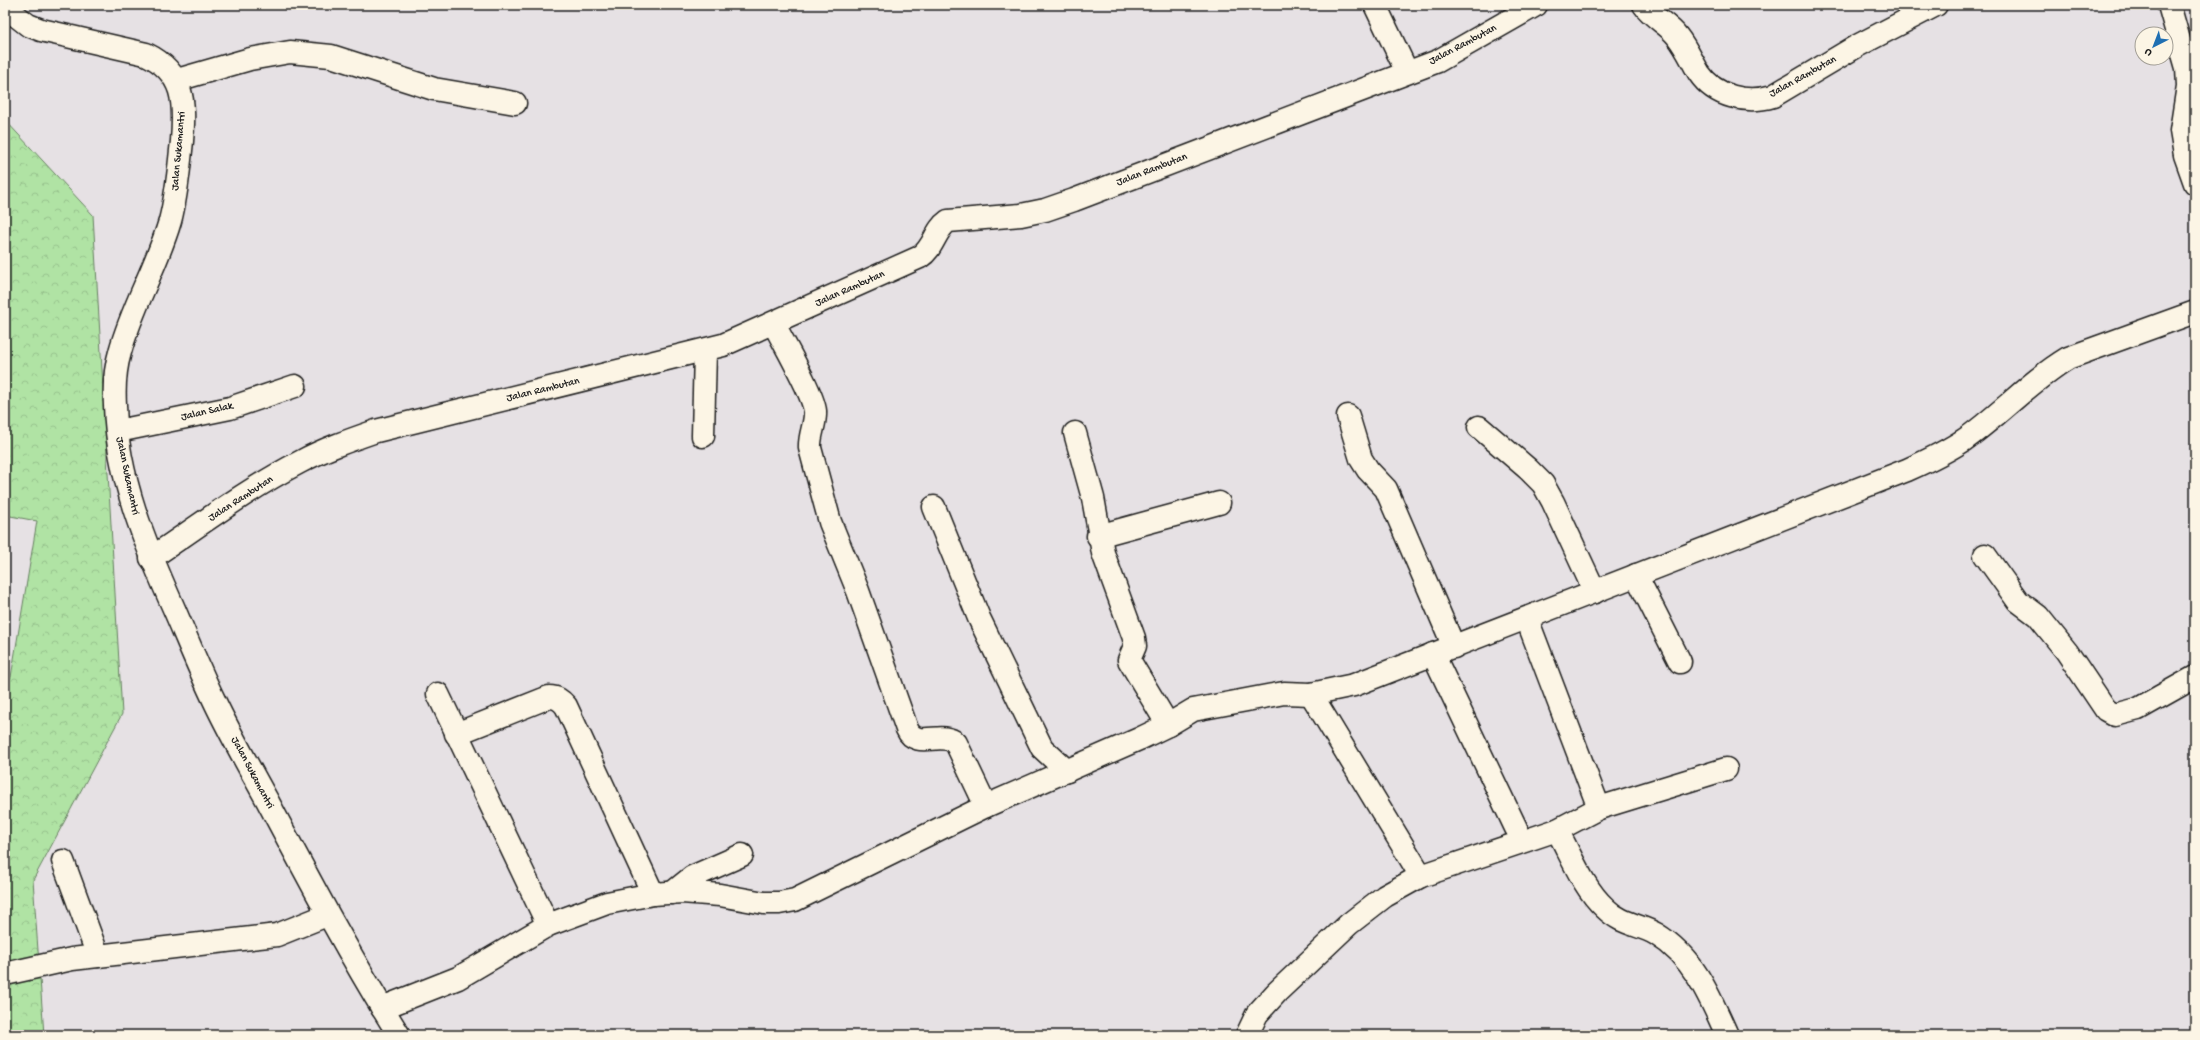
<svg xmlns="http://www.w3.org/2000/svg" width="2200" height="1040" viewBox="0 0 2200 1040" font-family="'Gochi Hand',sans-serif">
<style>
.forest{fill:url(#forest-crowns);stroke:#668060}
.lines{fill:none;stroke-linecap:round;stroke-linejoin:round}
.minor-casing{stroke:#1c1c1c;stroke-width:25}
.minor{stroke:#fcf5e5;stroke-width:22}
.labels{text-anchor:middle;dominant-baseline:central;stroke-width:3;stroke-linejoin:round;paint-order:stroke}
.street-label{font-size:11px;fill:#1c1c1c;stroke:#fcf5e5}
</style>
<defs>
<pattern id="forest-crowns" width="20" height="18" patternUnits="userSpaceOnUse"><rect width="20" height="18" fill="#b0e3a4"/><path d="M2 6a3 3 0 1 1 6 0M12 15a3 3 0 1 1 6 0" fill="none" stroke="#97c28d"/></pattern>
</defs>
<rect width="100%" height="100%" fill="#e6e1e4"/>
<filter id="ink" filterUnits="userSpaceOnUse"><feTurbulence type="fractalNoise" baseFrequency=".025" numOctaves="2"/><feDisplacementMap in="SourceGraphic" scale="8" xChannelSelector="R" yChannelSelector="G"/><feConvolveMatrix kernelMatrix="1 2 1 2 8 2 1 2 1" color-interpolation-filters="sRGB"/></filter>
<g filter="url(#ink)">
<polygon class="forest" points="5,120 93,215 122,714 33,880 44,1035 5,1035 5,685 11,677 37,521 5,515"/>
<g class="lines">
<g class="minor-casing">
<g id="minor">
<polyline points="1375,5 1407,72"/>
<path d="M1644,5c9,13 24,19 33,31 9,11 15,25 22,37 16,24 48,31 74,23l84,-50 79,-41"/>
<polyline points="2169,5 2187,68 2188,86 2181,131 2185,155 2195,183"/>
<path d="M5,7l23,18 13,5 105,24c39,19 39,49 36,87 -3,27 -5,54 -12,80 -13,45 -38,86 -50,131 -5,17 -6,36 -5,53 2,73 31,141 60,206 13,30 25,60 39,89 16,34 35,67 53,100 42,79 84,159 132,235"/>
<polyline points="177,80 250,59 290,52 331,56 434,89 515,103"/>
<path d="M774,324c9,18 39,69 41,87 1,13 -6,24 -5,37l20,74 28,69 49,138c9,21 35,1 49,14l30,63"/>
<polyline points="1348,416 1361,459 1368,470 1386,489 1454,647"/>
<polyline points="1479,427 1528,469 1543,484 1553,502 1595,592"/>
<polyline points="118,431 230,408 295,386"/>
<polyline points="1075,433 1093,498 1103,553 1134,638 1135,646 1129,660 1168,725"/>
<polyline points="703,436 705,350"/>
<polyline points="934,507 979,618 1042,748 1067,771"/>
<polyline points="1098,536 1219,503"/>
<polyline points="1985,555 2018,601 2038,616 2067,652 2106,710 2115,715 2138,709 2195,677"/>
<path d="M151,558c49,-33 97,-69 149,-96 24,-13 50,-22 76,-31l347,-86 197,-88c14,-9 15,-27 28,-36l73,-6 24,-5 29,-10 364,-139 98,-56"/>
<polyline points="1636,575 1680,662"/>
<polyline points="1433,654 1516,828"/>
<polyline points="438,694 548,925"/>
<polyline points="1311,694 1421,876"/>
<path d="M456,734l93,-37c8,0 12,3 17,9l87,188"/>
<polyline points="1599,808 1726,769"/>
<path d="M1557,830c14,25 26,58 48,78 17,17 34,16 51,26 38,23 54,63 71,101"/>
<polyline points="63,861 98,956"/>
<polyline points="672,893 692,877 742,855"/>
<polyline points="5,974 72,959 277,935 327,915"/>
<path d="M382,1008l76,-30 90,-53 59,-22 46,-9 29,-2 38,3 44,8h15l16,-3 191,-94 153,-67 29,-14 25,-15 91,-17 27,1 43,-9 553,-215c20,-9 39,-18 57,-30 36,-25 66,-59 104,-82l127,-46"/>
<polyline points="1247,1035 1257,1014 1277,992 1349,924 1385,896 1421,876 1557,830 1599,808 1527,619"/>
</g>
</g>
<use href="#minor" class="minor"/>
</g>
</g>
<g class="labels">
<g class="street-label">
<text transform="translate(1463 45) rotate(-28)">Jalan Rambutan</text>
<text transform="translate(1803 77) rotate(-29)">Jalan Rambutan</text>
<text transform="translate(179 151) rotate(-85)">Jalan Sukamantri</text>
<text transform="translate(1152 170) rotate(-21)">Jalan Rambutan</text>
<text transform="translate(850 289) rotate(-24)">Jalan Rambutan</text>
<text transform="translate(543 390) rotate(-14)">Jalan Rambutan</text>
<text transform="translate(207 412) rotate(-13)">Jalan Salak</text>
<text transform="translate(127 476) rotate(78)">Jalan Sukamantri</text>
<text transform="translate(241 499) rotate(-33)">Jalan Rambutan</text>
<text transform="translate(252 773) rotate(62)">Jalan Sukamantri</text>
</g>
</g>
<rect width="2200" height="1040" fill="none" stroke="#fcf5e5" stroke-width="20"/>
<rect x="10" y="10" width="2180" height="1020" fill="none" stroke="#1c1c1c" stroke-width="1.5" filter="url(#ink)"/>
<g transform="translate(2154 46) rotate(222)"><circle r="19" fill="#fcf5e5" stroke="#a29e95"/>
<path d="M0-3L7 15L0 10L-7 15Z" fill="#1f6fb2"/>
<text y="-6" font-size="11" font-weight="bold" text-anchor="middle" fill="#1c1c1c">U</text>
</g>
</svg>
